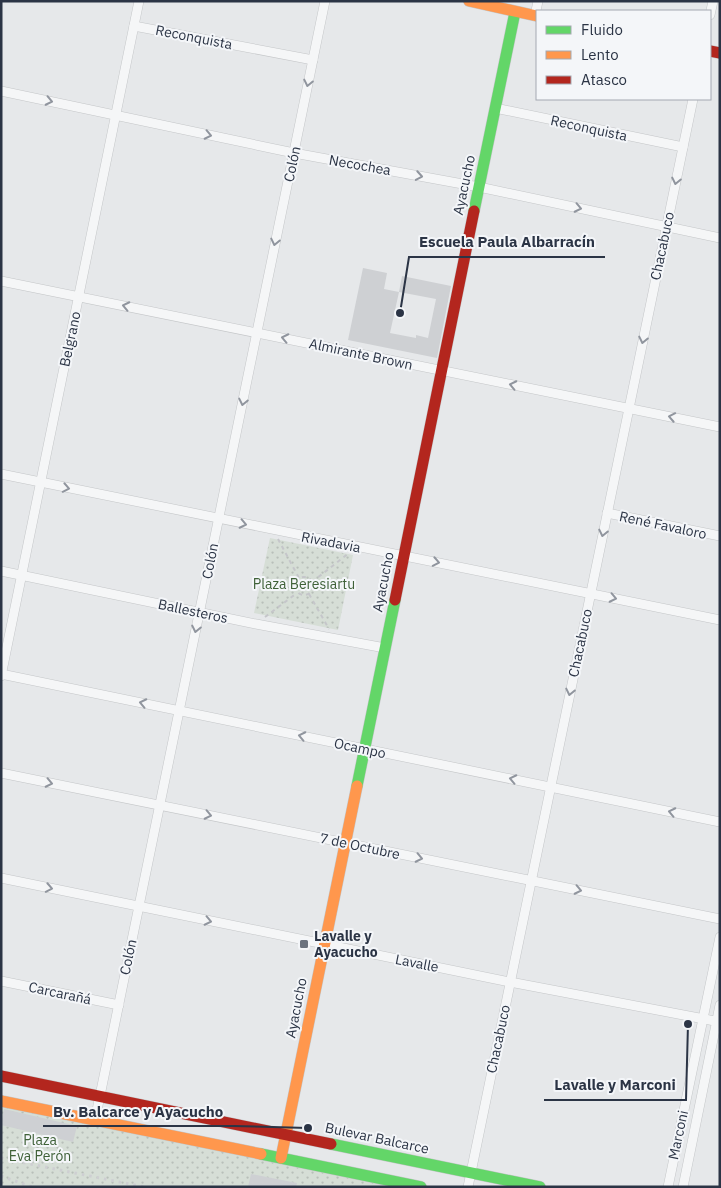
<svg xmlns="http://www.w3.org/2000/svg" width="721" height="1188" viewBox="0 0 721 1188" font-family="'IBM Plex Sans',sans-serif">
<style>
.grass{fill:url(#grass-dots)}
.building{fill:#ced0d3;fill-rule:evenodd}
.lines{fill:none;stroke-linecap:round;stroke-linejoin:round}
.street-casing{stroke:#c4c6c8;stroke-width:10}
.fast-casing{stroke:#c4c6c8;stroke-width:12}
.slow-casing{stroke:#c4c6c8;stroke-width:12}
.jam-casing{stroke:#c4c6c8;stroke-width:12}
.path{stroke:#c5c6ca;stroke-width:2;stroke-dasharray:4 4;stroke-linecap:butt}
.street{stroke:#f5f6f7;stroke-width:9}
.fast{stroke:#63d668;stroke-width:11}
.slow{stroke:#ff974d;stroke-width:11}
.jam{stroke:#b3261e;stroke-width:11}
.rail{stroke:#cecfd2;stroke-width:3;stroke-dasharray:2.5 5;stroke-linecap:butt}
.oneway{stroke:#90959e}
.poi-dot{fill:#6c737f;stroke:#f4f6f9;stroke-width:2}
.labels{text-anchor:middle;dominant-baseline:central;stroke-width:4;stroke-linejoin:round;paint-order:stroke}
.street-label{font-size:14px;fill:#2b3445;stroke:#f4f6f9}
.park-label{font-size:14px;fill:#3f6138;stroke:#f4f6f9}
.poi-label{font-size:14px;font-weight:bold;fill:#2b3445;stroke:#f4f6f9;text-anchor:start}
.leader{fill:none;stroke:#2b3445;stroke-width:2}
.callout-dot{fill:#2b3445;stroke:#f4f6f9;stroke-width:2}
.callout-label{font-size:15px;text-anchor:middle;font-weight:bold;fill:#2b3445;stroke:#f4f6f9;stroke-width:4;stroke-linejoin:round;paint-order:stroke}
</style>
<defs>
<pattern id="grass-dots" width="8" height="8" patternUnits="userSpaceOnUse" patternTransform="scale(1.25)"><rect width="8" height="8" fill="#d6ded6"/><path d="M2 2h.1M6 6h.1" fill="none" stroke="#b8bfb9" stroke-width="1.8" stroke-linecap="round"/></pattern>
</defs>
<rect width="100%" height="100%" fill="#e6e8ea"/>
<g class="grass">
<polygon points="270,538 353,555 338,630 254,613"/>
<polygon points="1,1101 421,1187 1,1187"/>
</g>
<g class="building">
<path d="M363,268l24,5 -3,16 15,3 3,-16 49,10 -14,72 -89,-18zM399,292l37,7 -8,39 -12,-3v3l-26,-5z"/>
<polygon points="4,1109 77,1126 73,1142 1,1125"/>
<polygon points="251,1174 297,1183 296,1187 248,1187"/>
</g>
<g class="lines">
<g class="street-casing">
<g id="street">
<polyline points="710,15 713,1"/>
<polyline points="535,16 538,1"/>
<polyline points="134,26 313,60"/>
<polyline points="1,91 294,153 479,187 720,238"/>
<polyline points="495,108 683,147"/>
<polyline points="1,281 720,427"/>
<polyline points="1,474 720,620"/>
<polyline points="607,513 720,536"/>
<polyline points="1,571 256,624 385,648"/>
<polyline points="1,674 720,822"/>
<polyline points="1,676 139,1"/>
<polyline points="1,773 720,919"/>
<polyline points="1,878 510,982 720,1022"/>
<polyline points="1,981 119,1005"/>
<polyline points="95,1120 325,1"/>
<polyline points="468,1187 693,99"/>
<polyline points="668,1187 720,937"/>
<polyline points="683,1187 720,1005"/>
</g>
</g>
<g class="fast-casing">
<g id="fast">
<polyline points="474,211 515,12"/>
<polyline points="357,786 395,600"/>
<polyline points="331,1144 540,1187"/>
<polyline points="261,1154 421,1187"/>
</g>
</g>
<g class="slow-casing">
<g id="slow">
<polyline points="469,1 537,16"/>
<polyline points="1,1101 261,1154"/>
<polyline points="281,1158 357,786"/>
</g>
</g>
<g class="jam-casing">
<g id="jam">
<polyline points="710,51 720,53"/>
<polyline points="395,600 474,211"/>
<polyline points="1,1076 331,1144"/>
</g>
</g>
<g class="path">
<polyline points="278,539 299,578"/>
<circle cx="304" cy="586" r="9"/>
<polyline points="312,582 349,553"/>
<polyline points="309,594 329,629"/>
<polyline points="265,617 297,593"/>
</g>
<use href="#street" class="street"/>
<use href="#fast" class="fast"/>
<use href="#slow" class="slow"/>
<use href="#jam" class="jam"/>
<g class="rail">
<polyline points="1,1158 144,1187"/>
<polyline points="1,1176 32,1187"/>
</g>
</g>
<defs><path id="oneway-chevron" d="M-2-3.5L2.5 0L-2 3.5" fill="none" stroke-width="1.6" stroke-linecap="round" stroke-linejoin="round" transform="scale(1.25)"/></defs>
<g class="oneway">
<use href="#oneway-chevron" transform="translate(308 83) rotate(102)"/>
<use href="#oneway-chevron" transform="translate(49 101) rotate(12)"/>
<use href="#oneway-chevron" transform="translate(208 135) rotate(12)"/>
<use href="#oneway-chevron" transform="translate(419 176) rotate(10)"/>
<use href="#oneway-chevron" transform="translate(676 181) rotate(102)"/>
<use href="#oneway-chevron" transform="translate(578 208) rotate(12)"/>
<use href="#oneway-chevron" transform="translate(275 242) rotate(102)"/>
<use href="#oneway-chevron" transform="translate(126 306) rotate(-168)"/>
<use href="#oneway-chevron" transform="translate(285 338) rotate(-168)"/>
<use href="#oneway-chevron" transform="translate(643 340) rotate(102)"/>
<use href="#oneway-chevron" transform="translate(513 385) rotate(-168)"/>
<use href="#oneway-chevron" transform="translate(243 402) rotate(102)"/>
<use href="#oneway-chevron" transform="translate(672 417) rotate(-169)"/>
<use href="#oneway-chevron" transform="translate(66 488) rotate(11)"/>
<use href="#oneway-chevron" transform="translate(243 524) rotate(12)"/>
<use href="#oneway-chevron" transform="translate(603 533) rotate(102)"/>
<use href="#oneway-chevron" transform="translate(436 562) rotate(11)"/>
<use href="#oneway-chevron" transform="translate(613 598) rotate(12)"/>
<use href="#oneway-chevron" transform="translate(196 629) rotate(102)"/>
<use href="#oneway-chevron" transform="translate(570 692) rotate(102)"/>
<use href="#oneway-chevron" transform="translate(143 703) rotate(-168)"/>
<use href="#oneway-chevron" transform="translate(302 736) rotate(-168)"/>
<use href="#oneway-chevron" transform="translate(513 779) rotate(-168)"/>
<use href="#oneway-chevron" transform="translate(49 783) rotate(12)"/>
<use href="#oneway-chevron" transform="translate(672 812) rotate(-168)"/>
<use href="#oneway-chevron" transform="translate(208 815) rotate(12)"/>
<use href="#oneway-chevron" transform="translate(419 858) rotate(12)"/>
<use href="#oneway-chevron" transform="translate(49 888) rotate(11)"/>
<use href="#oneway-chevron" transform="translate(578 890) rotate(12)"/>
<use href="#oneway-chevron" transform="translate(208 921) rotate(12)"/>
</g>
<rect class="poi-dot" x="299" y="939" width="10" height="10" rx="2.5"/>
<g class="labels">
<g class="street-label">
<text transform="translate(194 37) rotate(11)">Reconquista</text>
<text transform="translate(589 128) rotate(12)">Reconquista</text>
<text transform="translate(292 164) rotate(-78)">Colón</text>
<text transform="translate(360 165) rotate(10)">Necochea</text>
<text transform="translate(464 185) rotate(-78)">Ayacucho</text>
<text transform="translate(662 246) rotate(-78)">Chacabuco</text>
<text transform="translate(70 339) rotate(-78)">Belgrano</text>
<text transform="translate(361 354) rotate(12)">Almirante Brown</text>
<text transform="translate(663 525) rotate(12)">René Favaloro</text>
<text transform="translate(331 542) rotate(11)">Rivadavia</text>
<text transform="translate(210 561) rotate(-79)">Colón</text>
<text transform="translate(383 582) rotate(-79)">Ayacucho</text>
<text transform="translate(193 611) rotate(12)">Ballesteros</text>
<text transform="translate(580 643) rotate(-78)">Chacabuco</text>
<text transform="translate(360 748) rotate(12)">Ocampo</text>
<text transform="translate(360 846) rotate(12)">7 de Octubre</text>
<text transform="translate(128 957) rotate(-78)">Colón</text>
<text transform="translate(417 963) rotate(11)">Lavalle</text>
<text transform="translate(60 993) rotate(12)">Carcarañá</text>
<text transform="translate(296 1008) rotate(-79)">Ayacucho</text>
<text transform="translate(498 1039) rotate(-78)">Chacabuco</text>
<text transform="translate(678 1135) rotate(-78)">Marconi</text>
<text transform="translate(377 1138) rotate(12)">Bulevar Balcarce</text>
</g>
<g class="park-label">
<text x="304" y="584">Plaza Beresiartu</text>
<text x="40" y="1140">Plaza<tspan x="40" dy="16">Eva Perón</tspan></text>
</g>
<g class="poi-label">
<text x="314" y="936">Lavalle y<tspan x="314" dy="16">Ayacucho</tspan></text>
</g>
</g>
<path class="leader" d="M400 313L409 257H605M688 1024L686 1100H544M308 1128L233 1126H43"/>
<g class="callout-dot">
<circle cx="400" cy="313" r="5"/>
<circle cx="688" cy="1024" r="5"/>
<circle cx="308" cy="1128" r="5"/>
</g>
<g class="callout-label">
<text x="507" y="247">Escuela Paula Albarracín</text>
<text x="615" y="1090">Lavalle y Marconi</text>
<text x="138" y="1117">Bv. Balcarce y Ayacucho</text>
</g>
<rect width="721" height="1188" fill="none" stroke="#2b3445" stroke-width="5"/>
<rect x="536" y="10" width="175" height="90" fill="#f4f6f9" stroke="#a4a8b1"/>
<rect x="546" y="26" width="25" height="8" fill="#63d668" stroke="#a4a8b1"/>
<text x="581" y="35" font-size="15" fill="#2b3445">Fluido</text>
<rect x="546" y="51" width="25" height="8" fill="#ff974d" stroke="#a4a8b1"/>
<text x="581" y="60" font-size="15" fill="#2b3445">Lento</text>
<rect x="546" y="76" width="25" height="8" fill="#b3261e" stroke="#a4a8b1"/>
<text x="581" y="85" font-size="15" fill="#2b3445">Atasco</text>
</svg>
